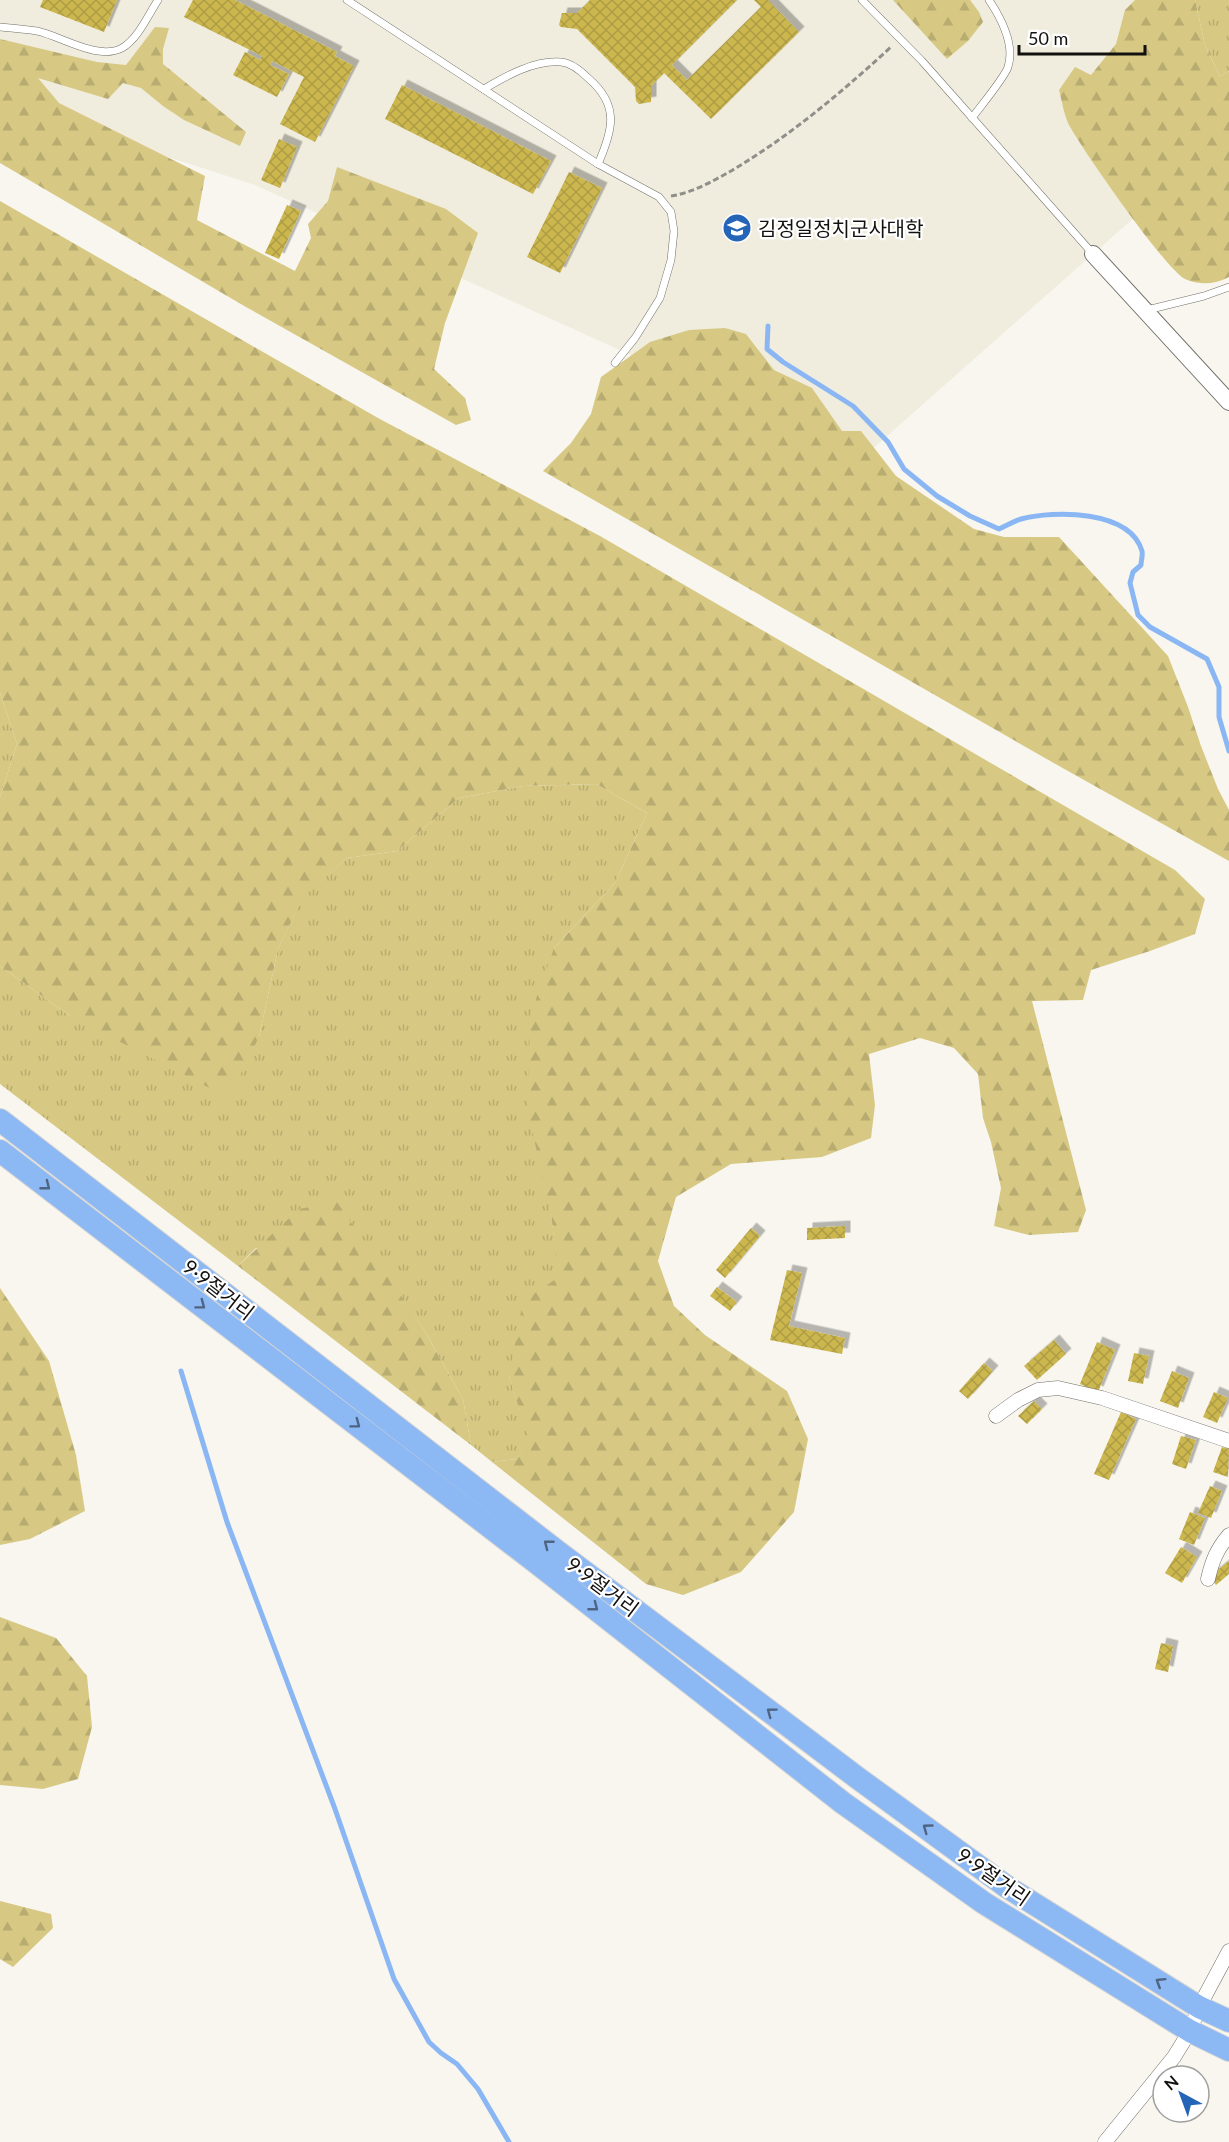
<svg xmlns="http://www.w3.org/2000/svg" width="1229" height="2142" viewBox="0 0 1229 2142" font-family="Lato,'Noto Sans KR',sans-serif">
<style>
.built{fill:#f0edde}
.grass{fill:url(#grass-tufts)}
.forest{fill:url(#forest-firs)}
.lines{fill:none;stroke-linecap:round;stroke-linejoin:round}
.stream{stroke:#8ab7f4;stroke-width:5}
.building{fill:url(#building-cross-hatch);filter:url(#shadow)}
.service-casing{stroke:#717069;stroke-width:8}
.minor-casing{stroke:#717069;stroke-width:15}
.tertiary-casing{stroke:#717069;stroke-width:18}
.trunk-casing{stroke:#d4d4d4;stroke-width:24}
.path{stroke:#908f8a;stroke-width:3;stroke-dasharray:6 3;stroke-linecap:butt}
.service{stroke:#fff;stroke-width:7}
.minor{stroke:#fff;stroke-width:14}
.tertiary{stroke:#fff;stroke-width:16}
.trunk{stroke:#8cb8f4;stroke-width:22}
.oneway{stroke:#4f6482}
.labels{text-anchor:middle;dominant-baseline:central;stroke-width:4.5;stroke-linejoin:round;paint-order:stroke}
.poi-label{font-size:20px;fill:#12110f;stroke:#fff;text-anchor:start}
.street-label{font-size:20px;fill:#12110f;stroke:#fff}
</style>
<defs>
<pattern id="grass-tufts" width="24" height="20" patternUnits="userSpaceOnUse" patternTransform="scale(1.5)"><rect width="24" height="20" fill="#d7c983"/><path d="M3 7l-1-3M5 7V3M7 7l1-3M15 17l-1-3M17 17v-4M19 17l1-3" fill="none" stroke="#b8ac70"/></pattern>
<pattern id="forest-firs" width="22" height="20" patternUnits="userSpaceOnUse" patternTransform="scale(1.5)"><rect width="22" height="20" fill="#d7c983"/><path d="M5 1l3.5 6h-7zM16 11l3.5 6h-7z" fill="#b8ac70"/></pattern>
<pattern id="building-cross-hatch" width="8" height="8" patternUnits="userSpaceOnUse" patternTransform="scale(1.5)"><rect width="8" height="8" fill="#ccb74f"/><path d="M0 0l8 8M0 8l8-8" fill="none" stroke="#ae9c44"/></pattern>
<filter id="shadow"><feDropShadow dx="5.5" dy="-5.5" stdDeviation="0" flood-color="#0004"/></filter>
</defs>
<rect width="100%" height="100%" fill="#f8f6ef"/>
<polygon class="built" points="0,0 1140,0 1152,202 861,459 255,185 0,103"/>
<g class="grass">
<polygon points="1195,0 1229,0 1229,71 1220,77 1205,45"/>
<polygon points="0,693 17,744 0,797"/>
<polygon points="596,784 647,813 615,883 554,948 551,1215 560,1277 509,1376 530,1440 517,1459 492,1462 471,1445 463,1399 423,1328 381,1269 256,1248 238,1266 0,1084 0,966 70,1016 259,1037 278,949 303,896 347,858 397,851 459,798 523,786"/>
</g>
<g class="forest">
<polygon points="893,0 970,0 979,12 983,22 968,41 947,59"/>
<path d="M1135,0h60l10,45 15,32 9,-6v206c-14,7 -28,9 -44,2 -19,-9 -103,-130 -116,-154 -5,-10 -7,-24 -10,-35l16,-23 16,8 25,-31 9,-34z"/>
<polygon points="155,27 169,28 163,49 163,64 246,132 240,146 184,120 163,106 141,88 123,83 108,99 38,78 59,103 205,176 197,220 295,271 311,238 308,224 328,201 337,167 446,209 478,233 445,323 434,369 465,398 471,420 456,425 246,307 0,163 0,39 97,62 126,65"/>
<polygon points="0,201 378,418 600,536 1175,870 1205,899 1195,934 1150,951 1091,970 1083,1000 1032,1001 1086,1210 1078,1232 1029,1235 994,1226 1001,1188 991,1142 983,1118 978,1074 954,1048 920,1038 869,1054 875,1105 871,1138 822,1157 731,1164 676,1197 658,1261 674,1306 705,1335 787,1391 808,1439 794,1512 741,1572 683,1595 646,1584 492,1462 517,1459 529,1440 509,1376 523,1301 559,1277 551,1215 528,1112 530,1016 554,948 615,883 647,813 596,784 523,786 459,798 397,851 347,858 303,897 278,949 259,1037 229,1098 70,1016 0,966 0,797 17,744 0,693"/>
<polygon points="725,328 746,334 774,370 812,388 842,431 861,431 896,476 974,529 1004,537 1059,537 1168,656 1188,707 1201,746 1218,789 1229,810 1229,861 1059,766 543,471 571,443 591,414 601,377 650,342 689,330"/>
<polygon points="337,1202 423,1328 463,1399 471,1445 238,1266 299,1209"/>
<polygon points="0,1288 49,1361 76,1455 85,1511 30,1539 0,1545"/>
<polygon points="0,1617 56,1638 87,1676 92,1727 78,1779 43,1789 0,1785"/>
<polygon points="0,1901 51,1914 53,1928 13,1967 0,1959"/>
</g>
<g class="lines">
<g class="stream">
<path d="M768,326l-1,23 16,13 70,44 35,36 16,27 33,27 33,20 29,13c7,-3 15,-8 22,-10 33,-9 109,-9 121,32 1,4 -1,10 -1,14l-8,7 -3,11 8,32 12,12 57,32 12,28v30l10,34"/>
<polyline points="181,1371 227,1522 335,1809 394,1979 429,2042 441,2053 457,2064 478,2089 509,2142"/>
</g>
</g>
<g class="building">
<polygon points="43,0 117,0 104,32 40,7"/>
<polygon points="193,0 235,0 337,52 335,56 354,66 315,142 280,124 304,77 272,61 270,65 289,74 277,97 233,75 245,52 260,60 262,56 184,17"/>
<polygon points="590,0 737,0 672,65 687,80 761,7 754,0 768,0 799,32 711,119 664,73 651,86 651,102 639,104 636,101 635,87 577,29 561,27 559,25 562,13 577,13"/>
<polygon points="402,85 551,161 533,194 385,119"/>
<polygon points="279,139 297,147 280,188 261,180"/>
<polygon points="569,172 602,188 560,273 527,257"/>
<polygon points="287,205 301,211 279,259 265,253"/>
<polygon points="845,1226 845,1238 807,1240 807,1228"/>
<polygon points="751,1228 760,1236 725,1278 716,1270"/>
<polygon points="787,1270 802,1273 789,1326 845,1338 842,1354 770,1340"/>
<polygon points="717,1287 737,1302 730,1311 710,1296"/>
<polygon points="1054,1340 1066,1354 1037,1380 1024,1366"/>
<polygon points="1097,1342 1115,1350 1098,1392 1080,1384"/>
<polygon points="1134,1353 1149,1356 1143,1384 1128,1381"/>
<polygon points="984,1363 993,1371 968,1399 959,1391"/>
<polygon points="1172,1371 1189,1378 1178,1408 1160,1401"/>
<polygon points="1214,1392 1228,1398 1217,1423 1203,1417"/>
<polygon points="1034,1401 1042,1409 1027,1424 1018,1416"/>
<polygon points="1121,1412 1136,1419 1109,1480 1094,1474"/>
<polygon points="1181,1436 1196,1440 1186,1469 1172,1464"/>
<polygon points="1222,1447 1229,1449 1228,1477 1213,1472"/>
<polygon points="1210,1486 1222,1491 1211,1518 1198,1513"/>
<polygon points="1190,1512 1205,1518 1194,1545 1179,1539"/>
<polygon points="1181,1547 1197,1557 1182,1583 1165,1573"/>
<polygon points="1229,1561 1229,1574 1216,1585 1210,1576"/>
<polygon points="1161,1643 1173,1646 1168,1672 1155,1669"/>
</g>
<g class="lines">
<g class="service-casing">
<g id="service">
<polyline points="347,0 598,164 659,197 671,212 674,231 671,260 660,298 635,338 615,363"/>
<polyline points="862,0 922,61 1093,254"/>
<path d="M0,27c12,1 25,2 37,4 24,5 61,30 85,17 16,-9 26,-33 36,-48"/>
<path d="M484,89c22,-13 50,-29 77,-27 11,1 20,9 27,16 32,27 25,52 10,86"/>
<path d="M972,118c8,-11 33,-41 36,-51 7,-22 -7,-49 -19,-67"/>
<polyline points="1147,310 1204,296 1229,287"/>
</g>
</g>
<g class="minor-casing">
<g id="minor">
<polyline points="996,1416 1018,1400 1038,1390 1058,1388 1102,1398 1229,1441"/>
<path d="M1208,1579c4,-18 9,-30 21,-44"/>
<polyline points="1105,2142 1174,2057 1190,2031 1199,2007 1229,1951"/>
</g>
</g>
<g class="tertiary-casing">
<polyline id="tertiary" points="1093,254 1229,402"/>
</g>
<g class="trunk-casing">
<g id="trunk">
<polyline points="0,1120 558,1552 859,1779 1007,1887 1199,2007 1229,2021"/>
<polyline points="0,1151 537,1563 843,1803 984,1903 1190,2031 1229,2050"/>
</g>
</g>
<path class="path" d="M671,196c21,-3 42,-15 60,-25 59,-35 111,-79 161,-125"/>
<use href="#service" class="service"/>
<use href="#minor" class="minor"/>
<use href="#tertiary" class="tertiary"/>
<use href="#trunk" class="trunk"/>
</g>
<defs><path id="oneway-chevron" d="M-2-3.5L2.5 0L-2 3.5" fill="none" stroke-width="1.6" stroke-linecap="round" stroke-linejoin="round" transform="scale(1.5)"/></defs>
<g class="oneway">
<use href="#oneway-chevron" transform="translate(46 1186) rotate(38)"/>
<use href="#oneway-chevron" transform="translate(201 1305) rotate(37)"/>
<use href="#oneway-chevron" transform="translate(356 1424) rotate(37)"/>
<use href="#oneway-chevron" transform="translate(548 1544) rotate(-142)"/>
<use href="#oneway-chevron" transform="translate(594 1607) rotate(38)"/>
<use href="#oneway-chevron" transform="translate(771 1712) rotate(-143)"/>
<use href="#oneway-chevron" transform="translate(927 1828) rotate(-144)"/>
<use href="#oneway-chevron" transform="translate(1160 1982) rotate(-148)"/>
</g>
<defs>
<g id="university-disc" transform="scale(1.5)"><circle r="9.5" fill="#2565b7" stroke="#fff"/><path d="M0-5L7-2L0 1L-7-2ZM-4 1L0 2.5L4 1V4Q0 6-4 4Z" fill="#fff"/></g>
</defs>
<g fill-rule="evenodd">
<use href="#university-disc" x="737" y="228"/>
</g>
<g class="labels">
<g class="poi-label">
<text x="758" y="228">김정일정치군사대학</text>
</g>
<g class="street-label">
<text transform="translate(219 1289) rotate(38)">9·9절거리</text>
<text transform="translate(603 1586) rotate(37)">9·9절거리</text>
<text transform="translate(994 1876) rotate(35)">9·9절거리</text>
</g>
</g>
<g transform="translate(1181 2094) rotate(319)"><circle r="28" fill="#ffffff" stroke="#a0a09f" stroke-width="1.5"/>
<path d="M0-4.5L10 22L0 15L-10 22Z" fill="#2565b7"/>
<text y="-9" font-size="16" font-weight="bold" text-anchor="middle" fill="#12110f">N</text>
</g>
<path d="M1019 45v9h126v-9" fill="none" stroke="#12110f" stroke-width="3"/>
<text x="1028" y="45" font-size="18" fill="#12110f" stroke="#ffffff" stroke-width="4.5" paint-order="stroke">50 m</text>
</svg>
